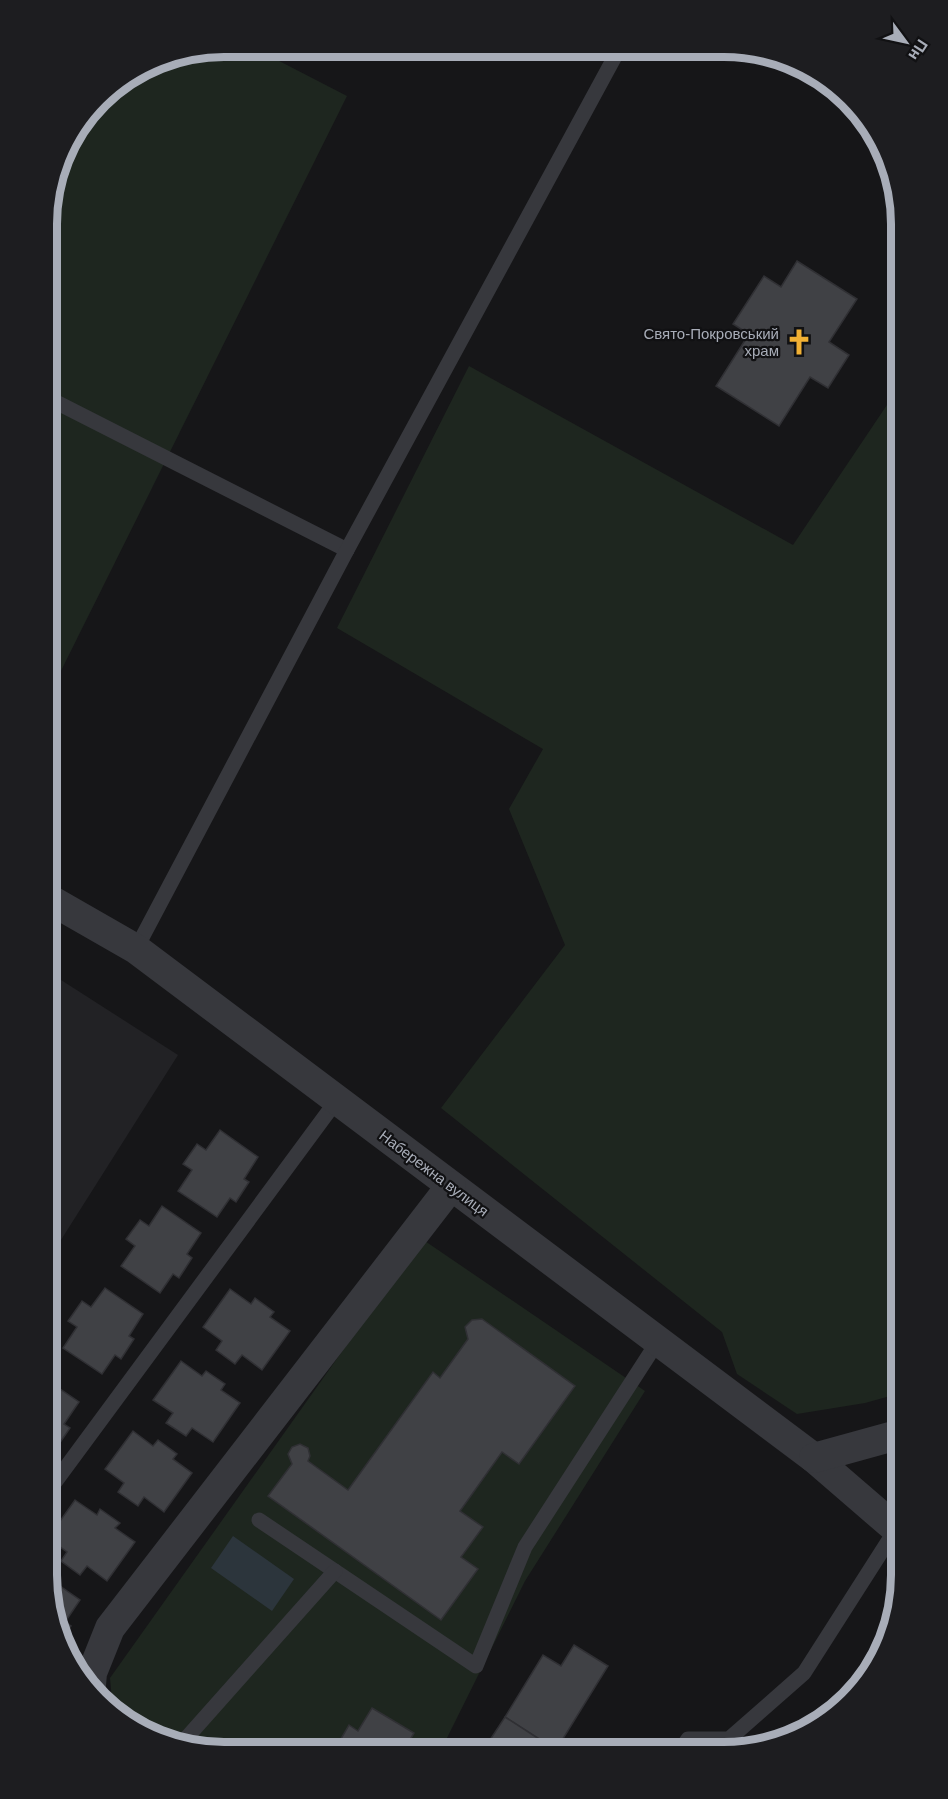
<svg xmlns="http://www.w3.org/2000/svg" width="948" height="1799" viewBox="0 0 948 1799" font-family="Arial,sans-serif">
<style>
.built{fill:#222225}
.green{fill:#1e261f}
.water{fill:#2c353c}
.building{fill:#404145;stroke:#303034;stroke-width:1.5}
.lines{fill:none;stroke-linecap:round;stroke-linejoin:round}
.service{stroke:#37383d;stroke-width:15}
.minor{stroke:#37383d;stroke-width:30}
.labels{text-anchor:middle;dominant-baseline:central;stroke-width:4.5;stroke-linejoin:round;paint-order:stroke}
.poi-label{font-size:15px;fill:#a8adb8;stroke:#111113;text-anchor:end}
.street-label{font-size:15px;fill:#a8adb8;stroke:#111113}
.rim{fill:none;stroke:#a8adb8;stroke-width:8}
</style>
<rect width="100%" height="100%" fill="#161618"/>
<polygon class="built" points="47,971 178,1055 47,1262"/>
<g class="green">
<polygon points="224,47 252,47 347,96 47,699 48,201 65,145 107,91 156,60"/>
<polygon points="469,366 793,545 901,384 901,1393 865,1403 797,1414 737,1374 722,1332 441,1108 565,945 509,809 543,749 337,628"/>
<polygon points="422,1239 645,1391 525,1581 440,1752 200,1751 113,1712 110,1678"/>
</g>
<polygon class="water" points="233,1536 294,1579 272,1611 211,1568"/>
<g class="building">
<polygon points="797,261 857,299 829,342 849,355 828,388 810,377 779,426 716,386 749,334 733,324 764,276 781,287"/>
<polygon points="220,1130 258,1157 244,1179 249,1182 236,1202 230,1198 217,1217 178,1191 192,1170 183,1164 197,1144 206,1150"/>
<polygon points="162,1206 201,1233 187,1254 192,1258 179,1278 173,1274 160,1293 121,1266 135,1246 126,1239 140,1220 149,1226"/>
<polygon points="105,1288 143,1314 129,1336 134,1339 121,1359 115,1355 102,1374 63,1348 77,1327 68,1321 82,1301 91,1307"/>
<polygon points="230,1289 251,1304 255,1298 274,1312 270,1317 290,1331 262,1370 242,1355 235,1364 216,1350 222,1341 203,1327"/>
<polygon points="482,1319 575,1386 519,1464 502,1452 460,1511 483,1527 461,1557 478,1569 441,1620 268,1496 292,1464 288,1454 292,1447 300,1444 308,1448 310,1456 308,1461 348,1490 433,1372 440,1378 468,1339 465,1327 472,1320"/>
<polygon points="181,1361 202,1376 206,1371 225,1384 221,1390 240,1403 213,1442 192,1428 186,1436 166,1423 173,1413 153,1400"/>
<polygon points="47,1380 79,1402 64,1424 70,1428 57,1447 51,1443 47,1450"/>
<polygon points="133,1431 153,1446 158,1440 177,1454 173,1459 192,1473 164,1512 144,1497 138,1506 118,1492 124,1483 105,1469"/>
<polygon points="75,1500 97,1515 100,1509 120,1523 115,1528 135,1542 107,1581 87,1566 80,1575 61,1561 67,1552 48,1538"/>
<polygon points="47,1577 80,1600 65,1622 71,1626 61,1640 56,1632"/>
<polygon points="574,1645 608,1666 556,1750 505,1717 543,1655 561,1666"/>
<polygon points="372,1708 414,1733 403,1752 339,1751 335,1749 349,1725 358,1731"/>
<polygon points="505,1717 556,1750 554,1752 482,1752"/>
</g>
<g class="lines">
<g class="service">
<polyline points="48,398 347,550"/>
<polyline points="136,949 347,550 619,49"/>
<polyline points="47,1493 337,1100"/>
<polyline points="259,1520 476,1666 525,1547 658,1341"/>
<polyline points="182,1743 335,1571"/>
<polyline points="679,1752 688,1739 729,1739 804,1673 896,1529"/>
</g>
<g class="minor">
<polyline points="47,898 136,949 814,1458 901,1533"/>
<polyline points="814,1458 901,1434"/>
<polyline points="91,1685 92,1673 110,1628 451,1186"/>
</g>
</g>
<defs>
<g id="church-bare" transform="scale(2.07)"><path d="M-1.2-6h2.4v3.5h3.3v2.4h-3.3V6h-2.4V-.1h-3.3v-2.4h3.3Z" fill="#f2b134" stroke="#111113" stroke-width="2.5" paint-order="stroke"/></g>
</defs>
<g fill-rule="evenodd">
<use href="#church-bare" x="799" y="342"/>
</g>
<g class="labels">
<g class="poi-label">
<text x="779" y="333">Свято-Покровський<tspan x="779" dy="17">храм</tspan></text>
</g>
<g class="street-label">
<text transform="translate(434 1173) rotate(37)">Набережна вулиця</text>
</g>
</g>
<path d="M0 0H948V1799H0ZM224 57H724A167 167 0 0 1 891 224V1575A167 167 0 0 1 724 1742H224A167 167 0 0 1 57 1575V224A167 167 0 0 1 224 57Z" fill="#1d1d20" fill-rule="evenodd"/>
<path class="rim" d="M224 57H724A167 167 0 0 1 891 224V1575A167 167 0 0 1 724 1742H224A167 167 0 0 1 57 1575V224A167 167 0 0 1 224 57Z"/>
<g transform="translate(906 42) rotate(123)" stroke="#111113" stroke-width="4.5" paint-order="stroke">
<path d="M0-4.5L10 22L0 15L-10 22Z" fill="#a8adb8"/>
<text y="-9" font-size="16" font-weight="bold" text-anchor="middle" fill="#a8adb8">Пн</text>
</g>
</svg>
